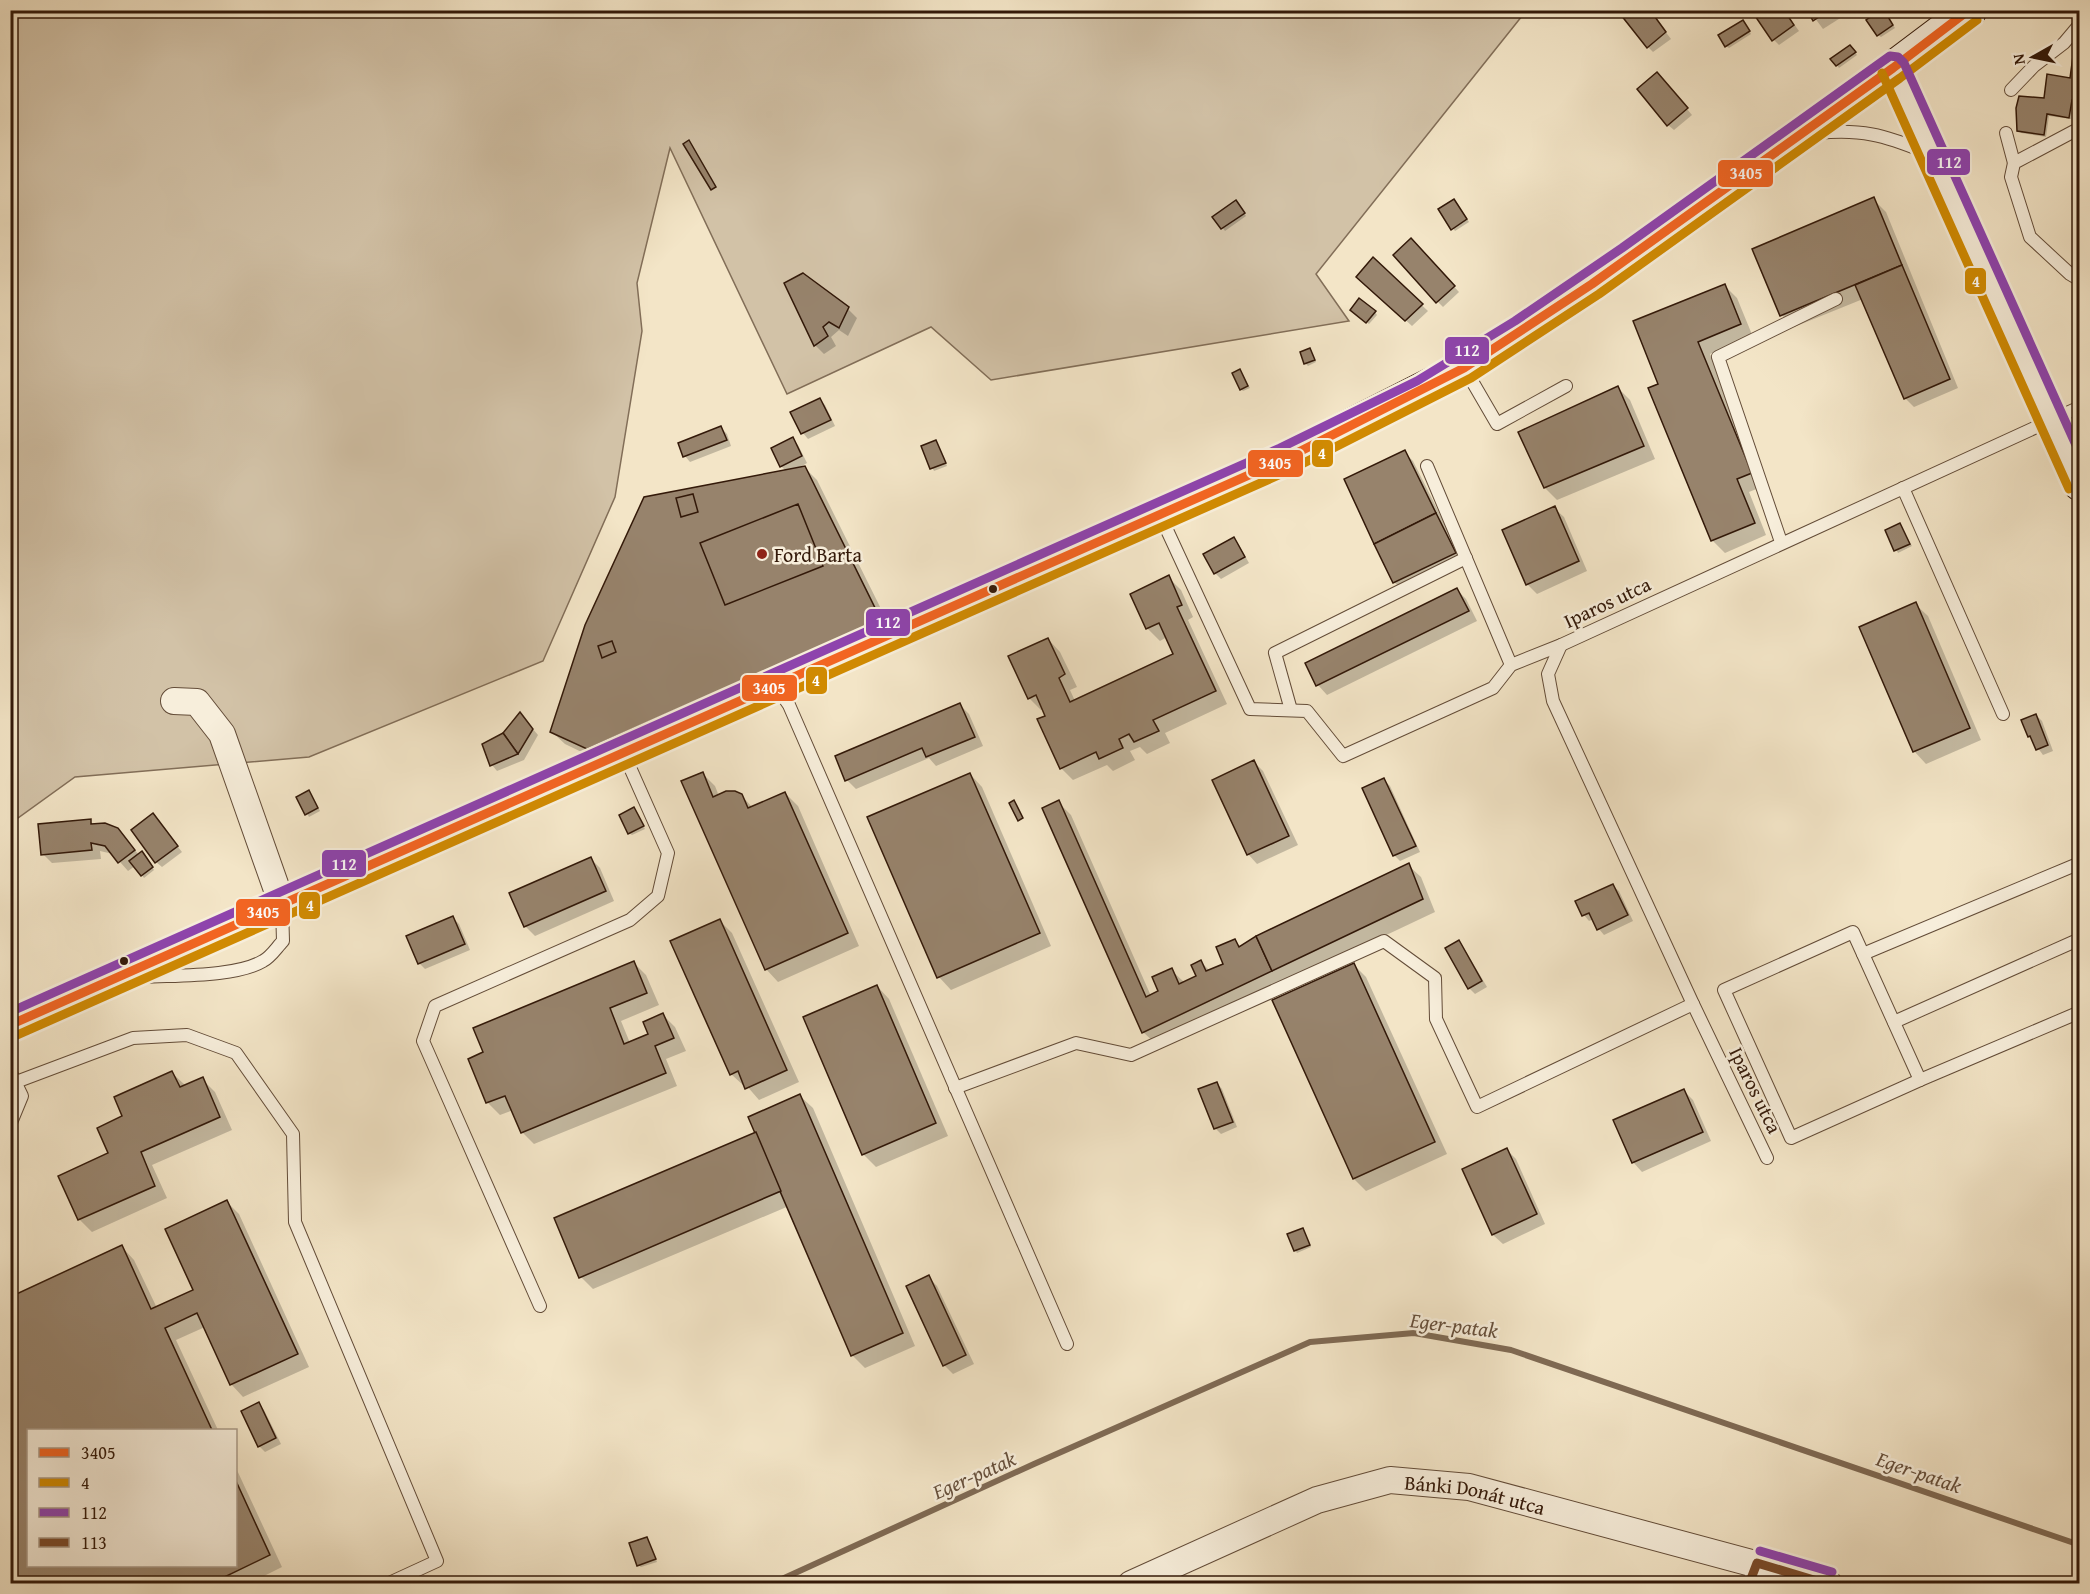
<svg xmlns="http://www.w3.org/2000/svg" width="2090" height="1594" viewBox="0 0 2090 1594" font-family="'Gentium Book Plus',serif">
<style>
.green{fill:#d2c2a7;stroke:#826e58;stroke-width:1.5}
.shadow{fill:#0003}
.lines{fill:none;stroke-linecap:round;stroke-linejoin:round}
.stream{stroke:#7f6a54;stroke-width:6}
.building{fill:#97836c;stroke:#331909;stroke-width:1.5}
.lane-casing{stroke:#634c38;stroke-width:14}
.street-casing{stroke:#634c38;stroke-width:28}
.secondary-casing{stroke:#331909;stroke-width:35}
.lane{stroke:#f7eedb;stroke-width:12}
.street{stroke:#f7eedb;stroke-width:26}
.secondary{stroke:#f7eedb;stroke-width:33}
.bus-1-casing{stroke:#f7eedb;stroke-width:14}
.bus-2-casing{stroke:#f7eedb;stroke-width:14}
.bus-3-casing{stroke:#f7eedb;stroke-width:14}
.bus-4-casing{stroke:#f7eedb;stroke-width:14}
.bus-1{stroke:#f26522;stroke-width:9}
.bus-2{stroke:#d08a02;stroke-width:9}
.bus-3{stroke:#8e44ad;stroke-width:9}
.bus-4{stroke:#7a4b2a;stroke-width:9}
.poi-dot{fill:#8f2418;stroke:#f7eedb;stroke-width:2}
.bus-dot{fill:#331909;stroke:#f7eedb;stroke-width:2}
.labels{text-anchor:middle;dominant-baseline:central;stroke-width:5;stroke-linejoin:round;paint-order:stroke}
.poi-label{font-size:20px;fill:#331909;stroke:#f7eedb;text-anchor:start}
.street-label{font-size:20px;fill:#331909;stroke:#f7eedb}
.water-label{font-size:21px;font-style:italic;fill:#664f3b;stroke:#f7eedb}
.line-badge{stroke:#f7eedb;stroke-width:2}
.badge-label{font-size:16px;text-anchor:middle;font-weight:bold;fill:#fff}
</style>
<rect width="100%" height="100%" fill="#f3e5c7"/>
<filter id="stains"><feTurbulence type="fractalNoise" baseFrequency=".00333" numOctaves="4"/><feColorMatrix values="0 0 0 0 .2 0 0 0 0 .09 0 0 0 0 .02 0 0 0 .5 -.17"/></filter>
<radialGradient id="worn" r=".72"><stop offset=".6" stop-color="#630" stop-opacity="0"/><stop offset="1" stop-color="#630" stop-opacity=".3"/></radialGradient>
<polygon class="green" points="11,11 1526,11 1316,274 1349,321 991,380 931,327 787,394 670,148 637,283 642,331 615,497 543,661 309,757 75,777 11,823"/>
<g class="shadow">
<polygon points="1649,10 1671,39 1653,52 1648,47"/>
<polygon points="1784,10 1799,31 1779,45 1774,40"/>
<polygon points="1809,10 1853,10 1823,29"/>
<polygon points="1885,14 1895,28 1881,37 1878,35"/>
<polygon points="1745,24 1751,34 1729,48 1726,46"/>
<polygon points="1852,49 1857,55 1839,68 1837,65"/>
<polygon points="2080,59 2080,103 2074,102 2071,119 2049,116 2046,137 2021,133 2019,130 2045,100 2071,80"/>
<polygon points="1663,80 1692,115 1674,130 1668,125"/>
<polygon points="1873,199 1886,212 1958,388 1914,407 1905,398 1863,299 1794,327 1782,315"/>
<polygon points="1457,203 1469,222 1455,231 1440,210"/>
<polygon points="1238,205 1246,216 1225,231 1214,217"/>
<polygon points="1411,240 1459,292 1443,307 1437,301"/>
<polygon points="1373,260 1428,311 1412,326 1364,282"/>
<polygon points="786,283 848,309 857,318 848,336 839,330 831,337 836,346 824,354 815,345"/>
<polygon points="1724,285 1737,298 1753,337 1710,354 1764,486 1749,492 1766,535 1725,553 1712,540 1660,385"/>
<polygon points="1354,312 1375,312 1377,315 1369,324"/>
<polygon points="1310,350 1316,362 1308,366 1305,363"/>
<polygon points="1240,370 1250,388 1243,391 1241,389"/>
<polygon points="1618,388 1630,400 1655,459 1557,500 1545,488 1520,433"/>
<polygon points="819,399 825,405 835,426 808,439 803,433 792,413"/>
<polygon points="721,428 727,434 731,446 690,462 685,456"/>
<polygon points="792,439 798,445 807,463 797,469 804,467 817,480 893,633 600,761 565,744 552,732 786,471 781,466"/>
<polygon points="936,442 947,466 934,471 923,447"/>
<polygon points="1404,452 1413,461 1464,562 1404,591 1394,582"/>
<polygon points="1554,508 1564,517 1587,571 1537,594 1527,584 1504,531"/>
<polygon points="1900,525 1912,546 1898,553 1887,531"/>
<polygon points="1233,539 1239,545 1249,563 1221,579 1215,573"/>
<polygon points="1168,577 1181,590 1193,617 1188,620 1227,704 1165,733 1170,743 1147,754 1140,747 1130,751 1135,760 1113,771 1107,765 1073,780 1061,768 1044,709 1041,710 1029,698 1048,639 1060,652 1077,687 1070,690 1075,701 1175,655 1167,637 1160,641 1147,628"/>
<polygon points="1457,590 1466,599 1477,621 1327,695 1318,685 1307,663"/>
<polygon points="1915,604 1928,616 1981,740 1926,764 1914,751"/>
<polygon points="960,705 969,714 983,746 936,766 929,758 856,789 847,780"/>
<polygon points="520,714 538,735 524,760 497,771 492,765 504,734"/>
<polygon points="2036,715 2042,721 2053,751 2043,755 2029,736"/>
<polygon points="1254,762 1263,771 1298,845 1257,864 1248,854 1214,780"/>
<polygon points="702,773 715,786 719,796 741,795 753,808 785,793 798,806 859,946 778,982 766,969"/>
<polygon points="970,774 982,787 1051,946 951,990 939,977 869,818"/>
<polygon points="1384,780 1390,786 1420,852 1400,861 1394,855"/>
<polygon points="311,794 320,811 309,817 298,797"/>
<polygon points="1058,802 1071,815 1151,996 1160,992 1171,970 1184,982 1198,977 1201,962 1210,971 1225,964 1234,941 1241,947 1408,865 1421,877 1435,912 1156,1044 1143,1032"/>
<polygon points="634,809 645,829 632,835 629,833"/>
<polygon points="153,815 182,852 162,867 156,862"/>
<polygon points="90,821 94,825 117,829 139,855 144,856 154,870 144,878 135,866 128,871 113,854 100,851 101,859 52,863 43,854"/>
<polygon points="591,859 600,868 614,901 535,936 526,927 511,894"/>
<polygon points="1613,886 1619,891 1633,921 1604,935 1599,929 1594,919 1589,921 1584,915"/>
<polygon points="10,901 18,911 10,916"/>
<polygon points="453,918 459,924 470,950 425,969 419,963"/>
<polygon points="720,921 732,933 799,1082 759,1100 746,1085 744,1086 731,1074"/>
<polygon points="1459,942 1464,948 1487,987 1475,994 1469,988"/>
<polygon points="634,963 646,975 659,1005 621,1021 630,1043 650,1035 663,1015 675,1027 686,1051 666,1059 677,1086 534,1144 522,1132 513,1110 500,1115 488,1103 470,1060"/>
<polygon points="1354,965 1366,977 1447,1154 1366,1191 1354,1179 1274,1001"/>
<polygon points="877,986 889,999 948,1136 876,1167 863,1154 805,1017"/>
<polygon points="172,1073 185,1085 202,1079 215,1092 232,1130 152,1165 167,1198 92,1232 79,1219 124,1117"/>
<polygon points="1217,1083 1222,1089 1237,1127 1221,1134 1215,1128"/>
<polygon points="1684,1091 1693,1100 1711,1141 1642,1172 1633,1162"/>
<polygon points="800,1096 813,1108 915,1346 865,1368 852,1355 789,1206 593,1289 581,1277"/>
<polygon points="1507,1150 1516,1159 1545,1224 1503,1244 1493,1235 1464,1170"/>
<polygon points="227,1202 239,1214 309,1367 243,1397 231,1384 205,1327 176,1340 218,1430 28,1430 28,1566 236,1566 236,1468 282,1567 248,1584 19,1584 22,1582 10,1298 122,1247 134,1260 157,1308 195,1291"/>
<polygon points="1302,1230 1311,1247 1297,1253 1295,1250"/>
<polygon points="928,1277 937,1286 974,1364 953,1374 944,1365"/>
<polygon points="259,1404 264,1410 281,1444 265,1452 259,1446"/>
<polygon points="647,1539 657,1562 641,1567 638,1565"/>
</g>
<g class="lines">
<polyline class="stream" points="771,1584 1034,1464 1310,1342 1414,1333 1511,1350 2080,1545"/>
</g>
<g class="building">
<polygon points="1627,10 1650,10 1666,32 1647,48 1621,15"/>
<polygon points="1751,10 1784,10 1794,25 1772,41"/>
<polygon points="1807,10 1829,10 1813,21"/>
<polygon points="1881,10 1884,10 1893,25 1877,36 1866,20"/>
<polygon points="1743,20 1750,31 1725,47 1718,35"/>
<polygon points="1850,45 1856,52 1836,66 1830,59"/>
<polygon points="2073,56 2080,57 2080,101 2072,100 2069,118 2047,114 2044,135 2017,131 2016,108 2019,96 2044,98 2047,74 2070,78"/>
<polygon points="1657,72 1688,108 1667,126 1637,89"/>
<polygon points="689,140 716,187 711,190 683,144"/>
<polygon points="1874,197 1902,265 1780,316 1752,249"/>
<polygon points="1454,199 1467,219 1451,230 1438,209"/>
<polygon points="1236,200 1245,213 1221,229 1212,217"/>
<polygon points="1411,238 1455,286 1436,303 1393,255"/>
<polygon points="1373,257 1423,304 1405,321 1356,277"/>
<polygon points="1902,265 1950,379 1904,399 1855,285"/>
<polygon points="803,273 849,307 839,328 829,322 823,327 828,336 814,346 784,283"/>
<polygon points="1725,284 1741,324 1698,342 1752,473 1737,479 1755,523 1711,541 1648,388 1658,384 1633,321"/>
<polygon points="1359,298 1376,311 1366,323 1350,310"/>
<polygon points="1310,348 1315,360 1304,364 1300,352"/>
<polygon points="1240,369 1248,386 1240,390 1232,373"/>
<polygon points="1618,386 1644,446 1544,488 1518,432"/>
<polygon points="820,398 831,420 801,434 790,412"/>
<polygon points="721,426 727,440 683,457 678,443"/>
<polygon points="793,437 802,456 780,467 771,448"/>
<polygon points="936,440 946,463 930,469 921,446"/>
<polygon points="1405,450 1436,513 1374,544 1344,479"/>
<polygon points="805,466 881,620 587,749 550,732 585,625 644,497"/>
<polygon points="693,494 698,512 681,517 676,498"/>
<polygon points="798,504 823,566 725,605 700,543"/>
<polygon points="1555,506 1579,561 1526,585 1502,530"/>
<polygon points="1436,513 1456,553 1393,583 1374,544"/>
<polygon points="1900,523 1910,544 1894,551 1885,530"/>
<polygon points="1234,537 1245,557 1214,574 1203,554"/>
<polygon points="1169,575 1182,605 1177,607 1216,691 1153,720 1159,731 1134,742 1129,734 1119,739 1123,748 1099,759 1096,752 1060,769 1037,719 1045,716 1036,695 1028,699 1008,656 1048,638 1065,674 1059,678 1070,702 1173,654 1159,623 1146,629 1130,594"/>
<polygon points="1457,588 1469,611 1316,686 1305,663"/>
<polygon points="1916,602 1970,728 1913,752 1859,627"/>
<polygon points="612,641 616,652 602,658 598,646"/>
<polygon points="960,703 975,737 926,757 922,748 845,781 835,756"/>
<polygon points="520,712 533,729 518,754 503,733"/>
<polygon points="2036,714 2048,745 2036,750 2030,736 2028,737 2021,720"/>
<polygon points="503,733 518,754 490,766 482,744"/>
<polygon points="1254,760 1289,836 1247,855 1212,780"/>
<polygon points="703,772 713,797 726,791 735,791 742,794 748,808 785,792 848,933 765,970 681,781"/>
<polygon points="970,773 1040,933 937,978 867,817"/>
<polygon points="1384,778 1416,846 1393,856 1362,788"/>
<polygon points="309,790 318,808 305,815 296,797"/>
<polygon points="1014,800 1023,818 1018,821 1009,803"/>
<polygon points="1059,800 1146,997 1158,991 1152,977 1172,968 1179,984 1196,976 1191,965 1201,960 1206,971 1223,964 1216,947 1235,939 1239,947 1256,936 1272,971 1142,1033 1042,808"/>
<polygon points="634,807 644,826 628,834 619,815"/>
<polygon points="153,813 178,846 155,863 131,830"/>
<polygon points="91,819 91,824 105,823 118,828 135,850 118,863 105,846 91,843 92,850 41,855 38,824"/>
<polygon points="142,851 153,867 141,876 129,861"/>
<polygon points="591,857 606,891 524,927 509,893"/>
<polygon points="1409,863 1423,899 1272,971 1256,936"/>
<polygon points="1613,884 1628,915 1597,930 1589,913 1582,916 1575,901"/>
<polygon points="453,916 465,944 418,964 406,936"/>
<polygon points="720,919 787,1070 745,1089 738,1071 730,1075 670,941"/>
<polygon points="1459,940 1482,981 1468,989 1445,948"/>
<polygon points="634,961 647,993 610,1008 624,1044 648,1034 643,1022 663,1013 674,1038 655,1046 666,1073 521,1133 505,1096 486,1103 468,1059 483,1052 473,1028"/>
<polygon points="1354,963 1435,1142 1353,1179 1272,1000"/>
<polygon points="877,985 936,1123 862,1155 803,1017"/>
<polygon points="172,1071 180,1087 203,1077 220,1117 141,1152 155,1186 78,1220 58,1176 108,1153 97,1128 122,1116 114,1097"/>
<polygon points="1217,1082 1233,1122 1214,1129 1198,1089"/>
<polygon points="1684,1089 1703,1132 1632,1163 1613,1120"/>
<polygon points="800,1094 903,1333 851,1356 748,1117"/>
<polygon points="756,1132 781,1191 579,1278 554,1218"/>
<polygon points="1507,1148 1537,1214 1492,1235 1462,1169"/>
<polygon points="227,1200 298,1354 230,1385 197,1313 165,1328 212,1430 28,1430 28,1566 236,1566 236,1481 270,1555 210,1584 16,1584 20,1581 10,1561 10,1297 122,1245 151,1309 193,1290 165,1229"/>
<polygon points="1303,1228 1310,1245 1294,1251 1287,1234"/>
<polygon points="929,1275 966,1355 943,1366 906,1286"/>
<polygon points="259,1402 276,1438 258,1447 241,1411"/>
<polygon points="647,1537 656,1559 637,1566 629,1543"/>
</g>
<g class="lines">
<g class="lane-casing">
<g id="lane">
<polyline points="2011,90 2034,66 2064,43 2080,24"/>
<polyline points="2080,128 2014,163 2011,177 2030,237 2070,274 2080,280"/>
<path d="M1818,133c43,-4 66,2 105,18"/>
<polyline points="2006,133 2014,163"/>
<polyline points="1465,369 1497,424 1566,386"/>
<polyline points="1427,466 1511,665"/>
<polyline points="1903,488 2003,714"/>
<polyline points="1160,515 1250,709 1307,711 1343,756 1493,688 1511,665 1561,645 2080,407"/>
<polyline points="1781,542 1718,357 1836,299"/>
<polyline points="1561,645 1548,674 1553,701 1693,1004 1767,1158"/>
<polyline points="776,686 789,705 1067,1344"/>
<polyline points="1291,710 1275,653 1466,558"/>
<polygon points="1853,932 1920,1080 1791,1138 1724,990"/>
<polyline points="1863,954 2080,863"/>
<path d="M144,977c32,-2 92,0 119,-16 8,-4 14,-14 20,-20l-1,-34"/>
<polyline points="1894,1022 2080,939"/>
<polyline points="10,1071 22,1096 10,1125"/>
<polyline points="1920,1080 2080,1012"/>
<polyline points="16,1082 133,1038 187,1035 236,1053 293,1134 295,1222 437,1561 387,1584"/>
<polyline points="955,1088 1076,1043 1131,1055 1384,941 1435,978 1436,1019 1477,1107 1693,1004"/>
<polyline points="540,1306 423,1041 435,1006 630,920 658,896 668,853 624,754"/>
<polyline points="1749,1584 1757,1563"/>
</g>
</g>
<g class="street-casing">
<g id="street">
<polyline points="174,701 197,702 222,734 282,904"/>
<path id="s1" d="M1131,1584l186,-84 73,-20 79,7 360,97"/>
</g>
</g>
<g class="secondary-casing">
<g id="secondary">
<polyline points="1893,68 2080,484"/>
<polyline points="10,1025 1285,459 1464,368 1592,284 1893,68 1970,10"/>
</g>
</g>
<use href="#lane" class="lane"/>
<use href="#street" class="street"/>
<use href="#secondary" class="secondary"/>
<g class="bus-1-casing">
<polyline id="bus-1" points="10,1025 1285,459 1464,368 1592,284 1893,68 1969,10"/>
</g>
<g class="bus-2-casing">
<g id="bus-2">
<polyline points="1882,73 2069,489"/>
<polyline points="15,1036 1290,470 1471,378 1599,294 1900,78 1977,20"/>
</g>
</g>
<g class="bus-3-casing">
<g id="bus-3">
<polyline points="10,1012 1280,448 1417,381 1515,321 1622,248 1890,56 1898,57 1904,63 2080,454"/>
<polyline points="1760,1551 1832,1572"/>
</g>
</g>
<g class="bus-4-casing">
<polyline id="bus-4" points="1749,1584 1757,1563 1827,1584"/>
</g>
<use href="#bus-1" class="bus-1"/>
<use href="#bus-2" class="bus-2"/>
<use href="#bus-3" class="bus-3"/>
<use href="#bus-4" class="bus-4"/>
</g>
<circle class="poi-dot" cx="762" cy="554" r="6"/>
<g class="bus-dot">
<circle cx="993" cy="589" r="5"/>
<circle cx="124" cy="961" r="5"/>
</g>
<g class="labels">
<g class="poi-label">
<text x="774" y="554">Ford Barta</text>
</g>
<g class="street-label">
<text transform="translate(1607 602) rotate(-25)">Iparos utca</text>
<text transform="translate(1756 1090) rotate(64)">Iparos utca</text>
<text stroke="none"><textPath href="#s1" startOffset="366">Bánki Donát utca</textPath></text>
</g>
<g class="water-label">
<text transform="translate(1454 1325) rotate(7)">Eger-patak</text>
<text transform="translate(1919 1472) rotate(19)">Eger-patak</text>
<text transform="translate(974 1475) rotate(-24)">Eger-patak</text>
</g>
</g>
<g class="line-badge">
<rect x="1926" y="148" width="45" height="28" rx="6" fill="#8e44ad"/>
<rect x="1717" y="159" width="57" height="29" rx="6" fill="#f26522"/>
<rect x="1964" y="267" width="23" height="28" rx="6" fill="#d08a02"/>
<rect x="1444" y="336" width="46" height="29" rx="6" fill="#8e44ad"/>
<rect x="1311" y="439" width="23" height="29" rx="6" fill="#d08a02"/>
<rect x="1247" y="449" width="57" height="29" rx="6" fill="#f26522"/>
<rect x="865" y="608" width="46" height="29" rx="6" fill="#8e44ad"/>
<rect x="805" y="666" width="23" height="29" rx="6" fill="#d08a02"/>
<rect x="741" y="674" width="57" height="28" rx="6" fill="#f26522"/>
<rect x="321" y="849" width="46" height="29" rx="6" fill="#8e44ad"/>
<rect x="298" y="891" width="23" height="29" rx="6" fill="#d08a02"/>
<rect x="235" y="898" width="56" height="29" rx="6" fill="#f26522"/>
</g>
<g class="badge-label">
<text x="1949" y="168">112</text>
<text x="1746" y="179">3405</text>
<text x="1976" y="287">4</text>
<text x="1467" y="356">112</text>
<text x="1322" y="459">4</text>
<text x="1275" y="469">3405</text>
<text x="888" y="628">112</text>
<text x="816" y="686">4</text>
<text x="769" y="694">3405</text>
<text x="344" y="870">112</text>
<text x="310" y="911">4</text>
<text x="263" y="918">3405</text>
</g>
<rect width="2090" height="1594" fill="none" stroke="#f3e5c7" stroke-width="36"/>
<rect x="12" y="12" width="2066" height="1570" fill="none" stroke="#331909" stroke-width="3"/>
<rect x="18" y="18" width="2054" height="1558" fill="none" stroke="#331909" stroke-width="1.5"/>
<rect x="27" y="1429" width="210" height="138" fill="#f7eedb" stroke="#a99987" stroke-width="1.5"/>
<rect x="39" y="1448" width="30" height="9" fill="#f26522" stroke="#a99987" stroke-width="1.5"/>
<text x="81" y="1459" font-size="18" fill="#331909">3405</text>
<rect x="39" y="1478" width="30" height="9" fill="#d08a02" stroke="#a99987" stroke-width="1.5"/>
<text x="81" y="1489" font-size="18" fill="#331909">4</text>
<rect x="39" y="1508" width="30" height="9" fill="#8e44ad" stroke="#a99987" stroke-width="1.5"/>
<text x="81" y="1519" font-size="18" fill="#331909">112</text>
<rect x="39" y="1538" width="30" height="9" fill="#7a4b2a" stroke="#a99987" stroke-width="1.5"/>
<text x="81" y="1549" font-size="18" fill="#331909">113</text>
<g transform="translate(2033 57) rotate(261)" stroke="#f7eedb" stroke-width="4.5" paint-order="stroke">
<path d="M0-4.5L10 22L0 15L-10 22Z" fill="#331909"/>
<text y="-9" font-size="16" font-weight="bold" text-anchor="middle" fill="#331909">N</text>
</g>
<rect width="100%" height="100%" filter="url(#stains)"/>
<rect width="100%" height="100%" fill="url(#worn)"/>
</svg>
